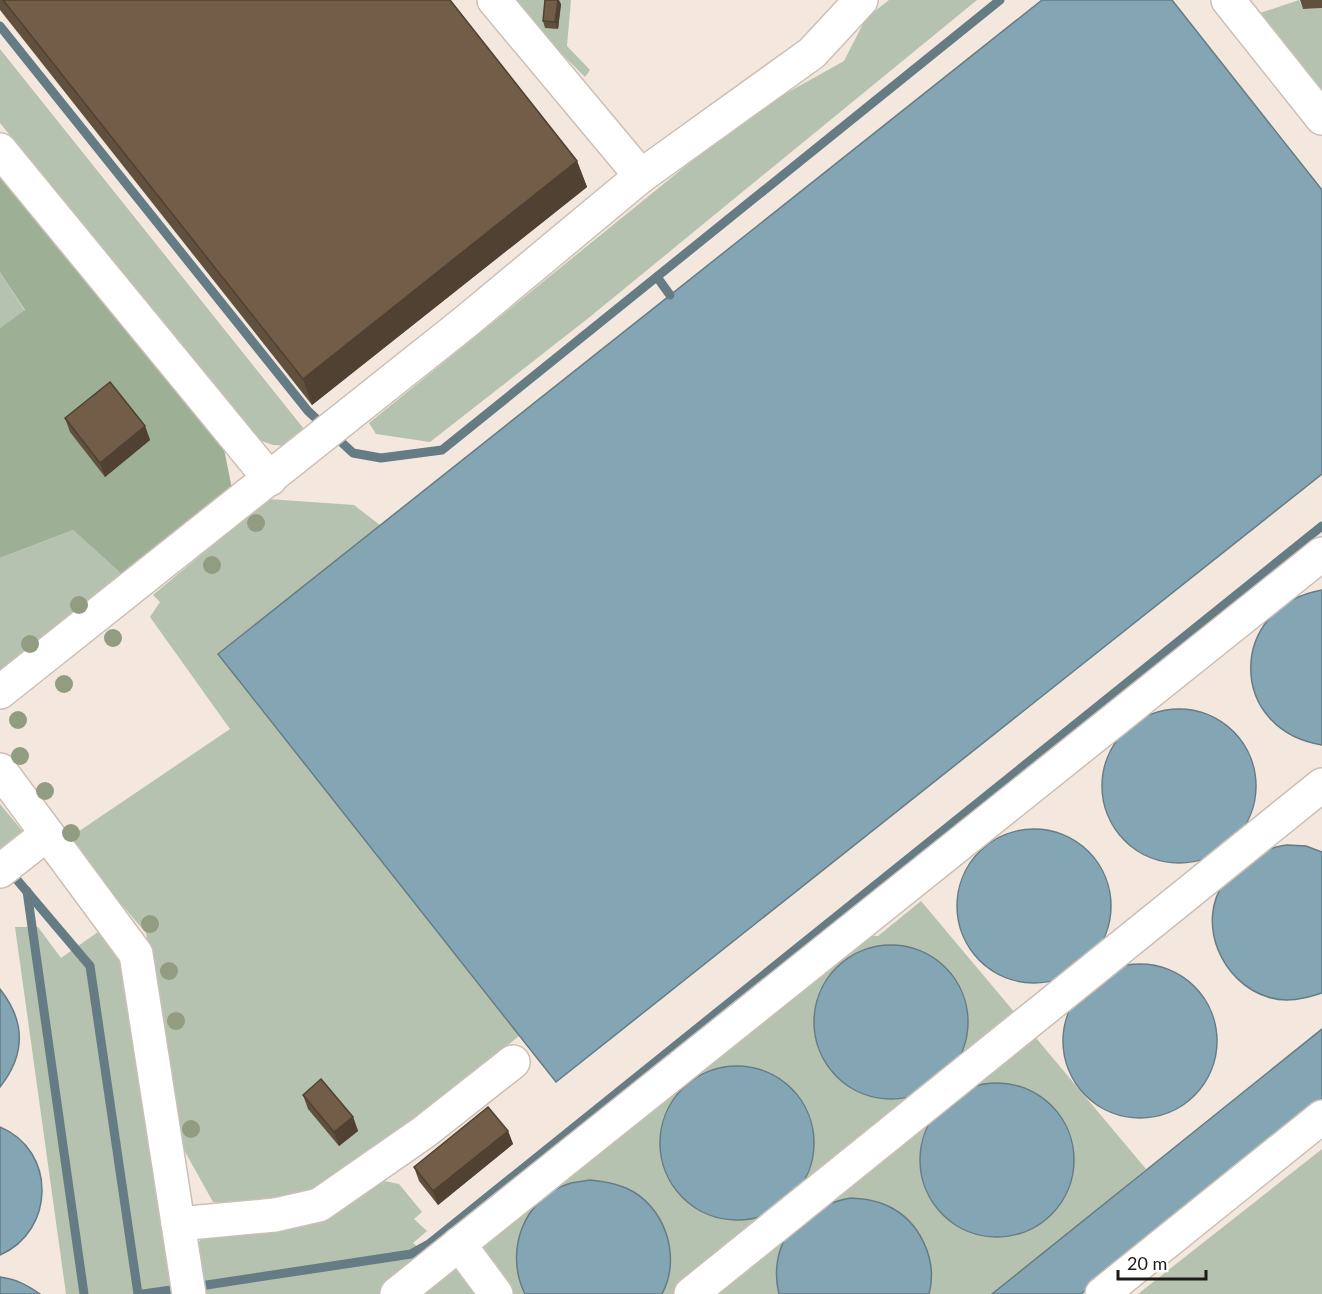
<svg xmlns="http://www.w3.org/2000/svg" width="1322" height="1294" viewBox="0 0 1322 1294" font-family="Lato,sans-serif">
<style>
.green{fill:#b6c2b0}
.forest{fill:#9daf95}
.water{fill:#84a6b4;stroke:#657c85;stroke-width:1.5}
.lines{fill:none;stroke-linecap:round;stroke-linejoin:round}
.stream{stroke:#657c85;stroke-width:9}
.minor-casing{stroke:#cbbfb6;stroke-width:36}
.minor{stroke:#fff;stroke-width:33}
.tree{fill:#929c81}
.wall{fill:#62503e}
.shaded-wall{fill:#504132}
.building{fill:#725d48;stroke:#504132;stroke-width:1.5}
</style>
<rect width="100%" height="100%" fill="#f3e7de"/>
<g class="green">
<polygon points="512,0 571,0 567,46 590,70 585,77 525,17"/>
<polygon points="889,0 977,0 591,316 430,442 376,434 369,423 751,113 844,61 866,18"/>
<polygon points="1299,0 1303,9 1322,8 1322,91 1260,13"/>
<polygon points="0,49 308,434 293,446 273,445 253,438 0,123"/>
<polygon points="0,272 25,311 0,328"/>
<polygon points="268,499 354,505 380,525 218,654 519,1036 337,1184 300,1203 213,1202 183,1148 146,933 66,840 230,729 150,617 160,602 153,595"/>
<polygon points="73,530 127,579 0,681 0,558"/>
<polygon points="0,804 24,833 0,862"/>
<polygon points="921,901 1146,1169 995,1294 414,1294 857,935 878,936"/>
<polygon points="15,927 38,927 61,958 105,927 127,957 176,1294 66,1294"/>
<polygon points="1322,1149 1322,1294 1138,1294"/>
<polygon points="370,1178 399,1184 422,1212 414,1219 427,1231 413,1243 430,1257 386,1294 204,1294 195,1246 205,1235"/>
</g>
<polygon class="forest" points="0,178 224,449 232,489 127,579 73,530 0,558 0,328 25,310 0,272"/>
<g class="water">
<polygon points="1042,0 1172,0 1322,190 1322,474 556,1082 218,654"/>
<path d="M1322,590v155c-95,-15 -95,-138 0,-155z"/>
<circle cx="1179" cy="786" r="77"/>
<circle cx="1034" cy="906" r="77"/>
<path d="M1287,845l19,1 16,6v141c-18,6 -36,10 -54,4 -46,-14 -73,-74 -43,-116 4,-7 15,-12 21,-17 17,-12 20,-16 41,-19z"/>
<circle cx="891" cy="1022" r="77"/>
<circle cx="1140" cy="1041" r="77"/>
<path d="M0,989c26,33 26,65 0,98z"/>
<polygon points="1322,1029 1322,1102 1081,1294 992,1294"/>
<circle cx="737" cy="1143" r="77"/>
<circle cx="997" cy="1160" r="77"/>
<path d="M0,1127c57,24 55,104 0,128z"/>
<path d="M590,1180c12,1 24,3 36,8 39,17 56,69 36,106h-137c-21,-42 -2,-97 46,-111 6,-1 13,-2 19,-3z"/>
<path d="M851,1198c13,1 25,2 37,8 32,15 50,54 41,88h-150c-5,-19 -3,-48 12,-62 6,-5 13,-9 19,-14 17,-13 19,-16 41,-20z"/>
<path d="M0,1277c16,2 27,8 40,17h-40z"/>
</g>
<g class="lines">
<g class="stream">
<polyline points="0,26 308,411 353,453 381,458 442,450 1000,0"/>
<polyline points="657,277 670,295"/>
<polyline points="12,874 90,966 138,1294"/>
<polyline points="27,891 84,1294"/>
<polyline points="200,1286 411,1254 429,1244 1322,526"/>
<polyline points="143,1294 171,1290"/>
</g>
<g class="minor-casing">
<g id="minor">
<polyline points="494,0 641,176"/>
<polyline points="1228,0 1322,118"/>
<polyline points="0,150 270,479"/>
<polyline points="0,692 463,324 641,176 812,53 861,0"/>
<polyline points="0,770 136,954 189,1294"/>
<polyline points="0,871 47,834"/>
<polyline points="178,1224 275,1215 319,1205 424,1132 513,1062"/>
<polyline points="459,1244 496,1294"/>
<polyline points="397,1294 1322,554"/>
<polyline points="691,1294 1322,785"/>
<polyline points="1102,1294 1322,1117"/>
</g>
</g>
<use href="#minor" class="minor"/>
</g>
<g class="tree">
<circle cx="256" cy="523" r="9"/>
<circle cx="212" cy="565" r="9"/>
<circle cx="79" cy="605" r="9"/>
<circle cx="113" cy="638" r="9"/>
<circle cx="30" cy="644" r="9"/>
<circle cx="64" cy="684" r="9"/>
<circle cx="18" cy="720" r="9"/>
<circle cx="20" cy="756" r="9"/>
<circle cx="45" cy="791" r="9"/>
<circle cx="71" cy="833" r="9"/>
<circle cx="150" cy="924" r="9"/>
<circle cx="169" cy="971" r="9"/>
<circle cx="176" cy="1021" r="9"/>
<circle cx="191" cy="1129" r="9"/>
</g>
<g class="wall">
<polygon points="0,0 450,0 577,161 587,187 312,405 0,10"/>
<polygon points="1300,0 1322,0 1322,8 1303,9"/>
<polygon points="561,4 558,29 545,28 543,21"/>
<polygon points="65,418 145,426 150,440 105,477 70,432"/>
<polygon points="303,1095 353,1117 358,1131 339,1146 308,1109"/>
<polygon points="508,1131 513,1144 438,1205 419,1181 414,1167"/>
</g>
<g class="shaded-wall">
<polygon points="558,0 559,0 561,4 558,29 555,22"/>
<polygon points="577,161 587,187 312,405 303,379"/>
<polygon points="145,426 150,440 105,477 100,463"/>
<polygon points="353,1117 358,1131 339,1146 334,1132"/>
<polygon points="508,1131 513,1144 438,1205 433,1191"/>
</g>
<g class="building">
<polygon points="3,0 450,0 577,161 303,379"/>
<polygon points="545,0 558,0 555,22 543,21"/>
<polygon points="110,382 145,426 100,463 65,418"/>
<polygon points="321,1079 353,1117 334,1132 303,1095"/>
<polygon points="488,1107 508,1131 433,1191 414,1167"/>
</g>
<path d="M1118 1270v9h88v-9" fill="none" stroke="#1e1a17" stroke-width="3"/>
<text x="1127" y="1270" font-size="18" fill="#1e1a17" stroke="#ffffff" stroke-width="4.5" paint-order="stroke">20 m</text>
</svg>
